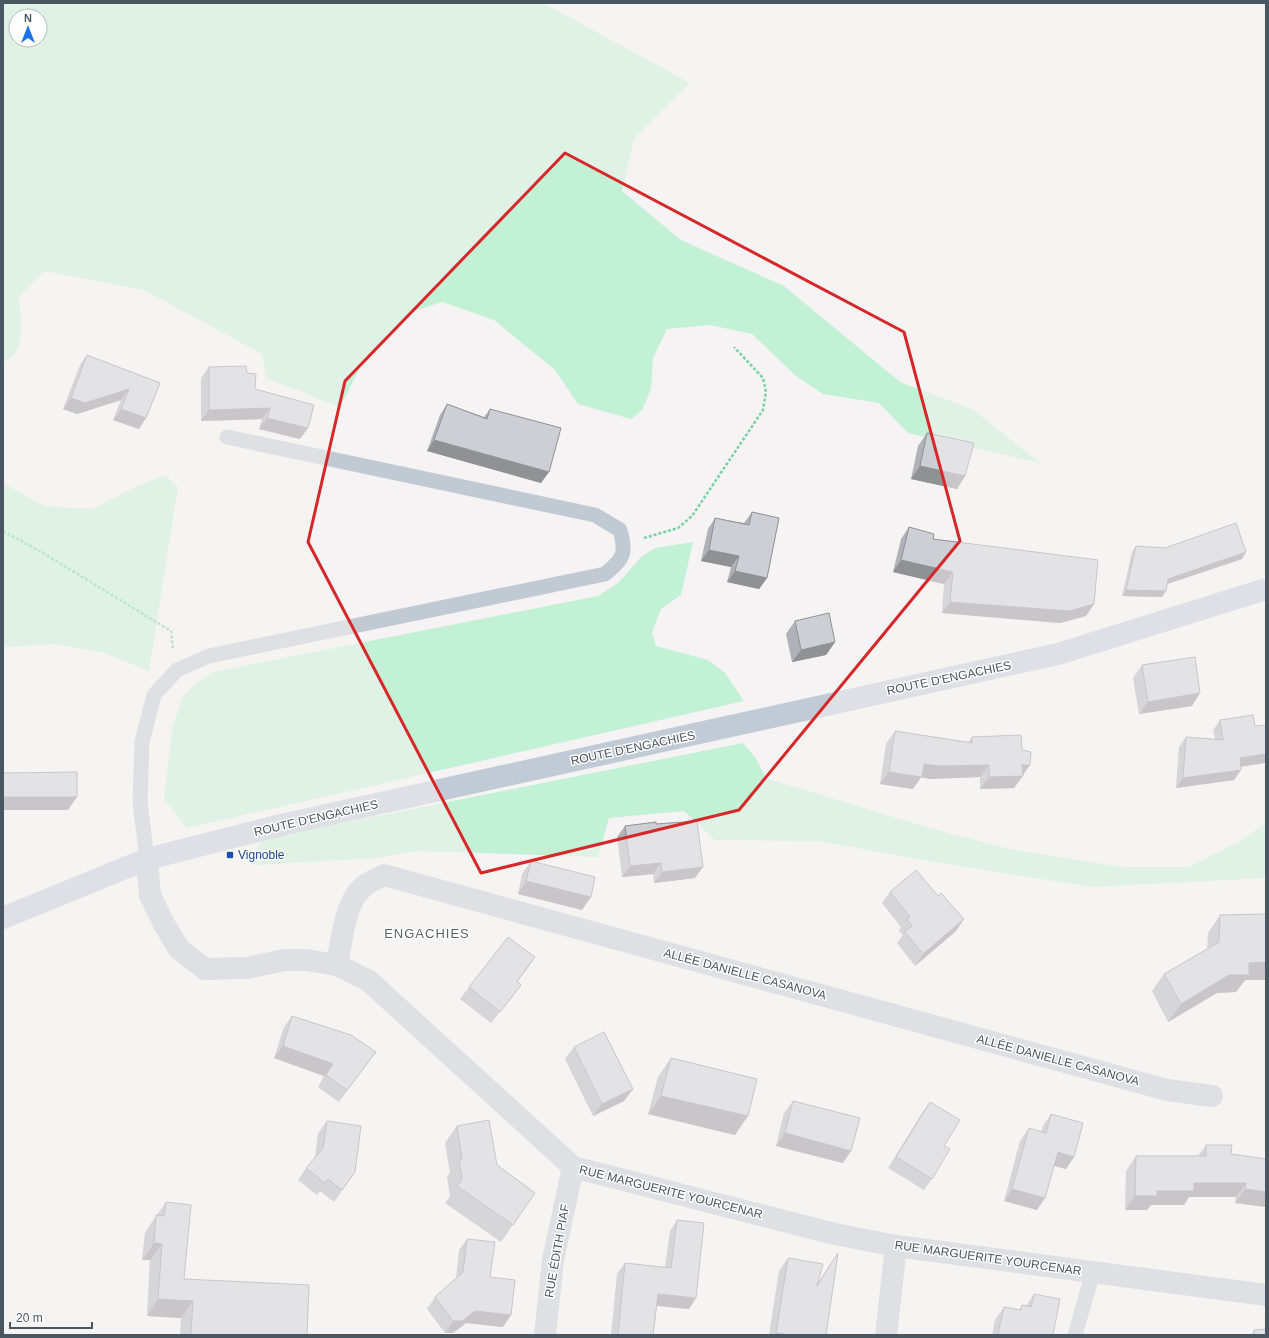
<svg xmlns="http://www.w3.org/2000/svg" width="1269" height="1338" viewBox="0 0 1269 1338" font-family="Helvetica,sans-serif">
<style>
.green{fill:#c3f1d5;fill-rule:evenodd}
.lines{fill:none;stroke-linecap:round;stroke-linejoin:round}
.path{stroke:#7ad0a6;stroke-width:2.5;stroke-dasharray:3 2;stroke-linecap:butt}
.lane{stroke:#c1cad2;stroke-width:15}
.street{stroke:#c1cad2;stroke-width:22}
.secondary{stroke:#c1cbd6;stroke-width:22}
.wall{fill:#b0b2b7}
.shaded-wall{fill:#909195}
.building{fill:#cdcfd5;stroke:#909195}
.marked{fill:none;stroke:#d62828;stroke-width:3;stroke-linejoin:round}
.transit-dot{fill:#1a4fb4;stroke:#fff;stroke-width:1.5}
.labels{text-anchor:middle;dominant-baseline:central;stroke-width:3;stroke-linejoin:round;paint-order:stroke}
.street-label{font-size:12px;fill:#4a5661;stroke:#fff}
.transit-label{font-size:12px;fill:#164399;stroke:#fff;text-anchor:start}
.neighbourhood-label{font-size:13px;letter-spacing:1px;fill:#5f6368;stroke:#fff}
</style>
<rect width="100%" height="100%" fill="#f5f3f3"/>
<g class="green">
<path d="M3,3h540l147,80 -56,56 -12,52 59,49 103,46 116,96 72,27 68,54 -132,-30 -29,-30 -56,-9 -27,-18 -44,-42 -42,-9 -43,4 -14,29 -2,31 -9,21 -11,9 -53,-15 -23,-34 -61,-50 -52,-18 -31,10 -46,46 -25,49 -74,-29 -4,-24 -118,-64 -100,-19 -25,26c1,21 9,56 -16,65zM16,16h24v24h-24z"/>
<polygon points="165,475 178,487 149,671 102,652 54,644 3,647 3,483 44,506 92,509 131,489"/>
<polygon points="693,542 681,595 661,609 652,633 656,646 708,660 725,673 744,701 187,828 164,799 172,729 183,696 195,684 213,672 598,596 618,583 642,556 655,548"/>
<polygon points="743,743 755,757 766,778 926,827 1009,849 1122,867 1189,867 1238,842 1266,823 1266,878 1092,887 935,862 818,841 715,840 684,811 609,818 598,857 418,851 377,858 255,865 254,853 263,839"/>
</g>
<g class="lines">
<g class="path">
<polyline points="3,531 43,553 171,631 173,649"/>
<polyline points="644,538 678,528 692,516 763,410 766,392 763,378 734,347"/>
</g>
<g class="lane">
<path d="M147,859l-7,-57 2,-60 12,-47 23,-25 32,-14 396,-82c18,-15 22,-20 15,-44l-25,-15 -368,-78"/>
<polyline points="1075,1335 1093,1272"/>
</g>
<g class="street">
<polyline points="147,859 150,895 164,924 179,949 205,969 247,968 284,960 306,960 337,965 369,981 573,1167 835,1234 896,1246 1266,1295"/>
<path d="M337,965c4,-21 7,-52 19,-70 6,-10 18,-15 28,-20l783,215 45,6"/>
<polyline points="545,1335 553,1260 573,1167"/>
<polyline points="886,1335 896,1246"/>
</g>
<polyline class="secondary" points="3,918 147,859 281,825 1058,654 1266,589"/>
</g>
<g class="wall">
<polygon points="87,355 160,383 139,429 113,420 121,400 77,414 63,409 80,365"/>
<polygon points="209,367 247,373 255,389 300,439 259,429 262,419 201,421 201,378"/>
<polygon points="447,404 484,417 490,409 541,483 427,451 440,415"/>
<polygon points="927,433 965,476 957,489 911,479 918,446"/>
<polygon points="752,512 767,578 759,589 727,582 731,567 701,561 708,529 715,518 744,523"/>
<polygon points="909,527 933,539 1094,604 1086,616 1060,623 942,613 944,584 893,572 901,539"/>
<polygon points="1136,546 1242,559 1167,584 1162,597 1122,596 1132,552"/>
<polygon points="795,621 835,642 826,655 792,662 786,634"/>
<polygon points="1142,665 1192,706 1139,714 1133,678"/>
<polygon points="1220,720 1255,726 1265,763 1241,766 1234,780 1176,788 1179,747 1186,737 1215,739 1213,730"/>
<polygon points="895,731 968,742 972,737 1023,775 1023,776 1014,788 980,789 980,777 930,779 921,777 913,789 880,784 886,744"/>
<polygon points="656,824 695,878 654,883 653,874 622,877 617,837 625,826"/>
<polygon points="531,861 582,910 518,894 522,874"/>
<polygon points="890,892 956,931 915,966 897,943 903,935 899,931 901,927 882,903"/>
<polygon points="1266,914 1266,980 1245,980 1236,992 1217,993 1168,1022 1152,991 1164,974 1207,949 1208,933 1220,915"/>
<polygon points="535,957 517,982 521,985 513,996 491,1023 460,999 469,987"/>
<polygon points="292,1016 376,1052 339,1102 318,1087 324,1076 274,1058 284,1027"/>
<polygon points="574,1047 633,1089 624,1101 593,1116 565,1059"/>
<polygon points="671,1058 735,1135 648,1114 658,1077"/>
<polygon points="793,1101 843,1163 776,1146 784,1113"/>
<polygon points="930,1102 932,1179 924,1190 888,1168 922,1113"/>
<polygon points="1051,1114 1074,1157 1066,1169 1054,1166 1037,1210 1004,1201 1020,1141 1029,1128 1041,1132 1043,1126"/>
<polygon points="327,1121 355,1172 334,1202 320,1191 317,1195 298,1180 306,1168 315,1158 318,1133"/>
<polygon points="457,1126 497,1165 535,1193 501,1242 445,1203 450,1196 447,1177 450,1173 445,1143"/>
<polygon points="1206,1145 1231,1154 1266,1159 1266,1207 1235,1203 1236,1197 1189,1197 1184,1205 1151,1205 1147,1210 1125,1210 1126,1171 1136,1156 1198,1156"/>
<polygon points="166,1202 184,1279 307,1335 180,1335 181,1318 147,1316 150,1260 142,1260 145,1232"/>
<polygon points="677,1220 689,1309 657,1306 653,1335 611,1335 617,1274 625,1263 665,1267 670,1231"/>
<polygon points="467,1239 490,1277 503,1327 466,1323 453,1333 445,1333 427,1309 435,1297 456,1279 459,1250"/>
<polygon points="838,1253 826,1335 769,1335 779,1271 788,1258 818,1283 829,1266"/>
<polygon points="1034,1294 1053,1335 992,1335 995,1320 1004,1307 1019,1310 1022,1305 1026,1306"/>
<polygon points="1254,1330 1266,1335 1251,1335"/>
</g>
<g class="shaded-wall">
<polygon points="129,389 121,400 77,414 63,409 71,398"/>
<polygon points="270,408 262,419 201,421 209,410"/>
<polygon points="121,409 146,418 139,429 113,420"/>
<polygon points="267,418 308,428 300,439 259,429"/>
<polygon points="434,440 549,472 541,483 427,451"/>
<polygon points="920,466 965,476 957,489 911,479"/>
<polygon points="709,550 739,556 731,567 701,561"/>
<polygon points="1246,552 1242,559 1164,585 1168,579"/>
<polygon points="901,560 953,572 944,584 893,572"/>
<polygon points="735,571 767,578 759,589 727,582"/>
<polygon points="1126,590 1166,591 1162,597 1122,596"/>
<polygon points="950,602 1094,604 1086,616 1060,623 942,613"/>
<polygon points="835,642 826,655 792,662 801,650"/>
<polygon points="1200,693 1192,706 1139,714 1148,702"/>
<polygon points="1266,754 1266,761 1265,763 1233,768 1240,758"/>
<polygon points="924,764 989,765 980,777 930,779 921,777 913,789 880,784 889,772"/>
<polygon points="1022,765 1030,765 1014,788 980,789 989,777"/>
<polygon points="1241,770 1234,780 1176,788 1183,778"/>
<polygon points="3,797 77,797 68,810 3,810"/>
<polygon points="661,863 653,874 622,877 630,866"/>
<polygon points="703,867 695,878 654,883 662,872"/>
<polygon points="526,881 591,897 582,910 518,894"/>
<polygon points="964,919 956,931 915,966 923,954"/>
<polygon points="535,957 527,969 508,993"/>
<polygon points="1266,962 1266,980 1245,980 1236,992 1217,993 1168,1022 1181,1004 1249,963"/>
<polygon points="283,1046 333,1064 324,1076 274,1058"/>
<polygon points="633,1089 624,1101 593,1116 602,1104"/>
<polygon points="661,1096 748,1116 735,1135 648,1114"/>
<polygon points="785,1133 851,1151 843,1163 776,1146"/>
<polygon points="1058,1152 1074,1157 1066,1169 1049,1164"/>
<polygon points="1194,1183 1246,1183 1236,1197 1189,1197 1184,1205 1151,1205 1147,1210 1125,1210 1135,1196"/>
<polygon points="1012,1189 1045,1198 1037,1210 1004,1201"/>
<polygon points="1245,1189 1266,1192 1266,1207 1235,1203"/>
<polygon points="154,1243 162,1244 150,1260 142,1260"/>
<polygon points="658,1294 696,1298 689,1309 650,1305"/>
<polygon points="158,1299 193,1301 181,1318 147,1316"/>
<polygon points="475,1311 511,1315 503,1327 466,1323 453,1333 445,1333 453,1321"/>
<polygon points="776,1333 791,1335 775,1335"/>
</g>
<g class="building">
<polygon points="87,355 160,383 146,418 121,409 129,389 85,403 71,398"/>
<polygon points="246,366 247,373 256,374 255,389 314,405 308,428 267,418 270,408 209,410 209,367"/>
<polygon points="447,404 487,419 490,409 561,428 549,472 434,440"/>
<polygon points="927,433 974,443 965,476 920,466"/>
<polygon points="752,512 779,518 767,578 735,571 739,556 709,550 715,518 749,525"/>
<polygon points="1236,523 1246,552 1168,579 1166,591 1126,590 1136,546 1165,548"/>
<polygon points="909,527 934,534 933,539 1098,560 1094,604 1069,611 950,602 953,572 901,560"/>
<polygon points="829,613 835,642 801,650 795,621"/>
<polygon points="1195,657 1200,693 1148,702 1142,665"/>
<polygon points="1253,715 1255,726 1266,725 1266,754 1240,758 1241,770 1183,778 1186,737 1223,740 1220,720"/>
<polygon points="895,731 972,743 972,737 1021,735 1022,750 1031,752 1030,765 1022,765 1023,776 989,777 989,765 939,766 924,764 922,777 889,772"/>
<polygon points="77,772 77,797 3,797 3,773"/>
<polygon points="697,821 703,867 662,872 661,863 630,866 625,826 656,822 656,824"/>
<polygon points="531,861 595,877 591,897 526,881"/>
<polygon points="916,870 938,896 941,893 964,919 923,954 905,932 912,926 907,919 910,917 890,892"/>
<polygon points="1266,914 1266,962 1249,963 1249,975 1229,975 1181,1004 1164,974 1219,942 1220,915"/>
<polygon points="508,937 535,957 517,981 521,985 500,1012 469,987"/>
<polygon points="292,1016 351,1035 376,1052 347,1090 326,1075 333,1064 283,1046"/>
<polygon points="604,1032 633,1089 602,1104 574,1047"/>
<polygon points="671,1058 757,1079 748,1116 661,1096"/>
<polygon points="793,1101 860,1118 851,1151 785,1133"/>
<polygon points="930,1102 960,1120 944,1146 950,1149 932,1179 896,1157"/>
<polygon points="1051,1114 1083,1123 1074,1157 1058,1152 1045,1198 1012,1189 1029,1128 1046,1133"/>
<polygon points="489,1120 497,1165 535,1193 513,1225 457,1186 462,1179 459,1160 462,1159 457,1126"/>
<polygon points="327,1121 361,1126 355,1172 342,1190 328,1179 325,1183 306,1168 323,1148"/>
<polygon points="1206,1145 1232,1145 1231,1154 1266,1159 1266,1192 1245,1189 1246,1183 1194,1183 1194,1191 1157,1191 1157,1196 1135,1196 1136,1156 1206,1156"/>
<polygon points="166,1202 191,1205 184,1279 309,1285 307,1335 191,1335 193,1301 158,1299 162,1244 154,1243 156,1215 164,1216"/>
<polygon points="677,1220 704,1223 696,1298 658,1294 653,1335 618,1335 625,1263 671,1268"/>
<polygon points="467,1239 495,1242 490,1277 515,1280 511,1315 475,1311 462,1321 453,1321 435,1297 463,1272"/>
<polygon points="838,1253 826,1335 791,1335 776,1333 788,1258 823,1264 817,1286"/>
<polygon points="1034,1294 1060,1299 1053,1335 1005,1335 998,1334 1004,1307 1021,1310 1022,1305 1031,1307"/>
<polygon points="1266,1329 1266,1335 1255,1335 1254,1330"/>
</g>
<path d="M0 0H1269V1338H0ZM565,153l339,179 56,209 -221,269 -258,63 -173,-331 37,-161z" fill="#f5f3f3" fill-opacity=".55" fill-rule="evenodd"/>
<path class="marked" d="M565,153l339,179 56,209 -221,269 -258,63 -173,-331 37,-161z"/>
<rect class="transit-dot" x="226" y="851" width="8" height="8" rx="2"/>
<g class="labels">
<g class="street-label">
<text transform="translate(949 678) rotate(-12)">ROUTE D'ENGACHIES</text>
<text transform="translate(633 748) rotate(-12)">ROUTE D'ENGACHIES</text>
<text transform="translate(316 818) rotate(-13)">ROUTE D'ENGACHIES</text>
<text transform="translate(745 974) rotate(15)">ALLÉE DANIELLE CASANOVA</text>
<text transform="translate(1058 1060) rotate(15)">ALLÉE DANIELLE CASANOVA</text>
<text transform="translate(671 1192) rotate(14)">RUE MARGUERITE YOURCENAR</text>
<text transform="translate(557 1251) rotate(-80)">RUE ÉDITH PIAF</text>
<text transform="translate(988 1258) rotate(8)">RUE MARGUERITE YOURCENAR</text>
</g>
<g class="transit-label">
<text x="238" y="855">Vignoble</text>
</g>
<g class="neighbourhood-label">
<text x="427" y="933">ENGACHIES</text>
</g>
</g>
<rect width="1269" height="1338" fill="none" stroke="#4a5661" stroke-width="8"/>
<g transform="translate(28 28)"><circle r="19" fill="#ffffff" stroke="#b7bbc0"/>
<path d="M0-3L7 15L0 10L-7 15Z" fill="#1a73e8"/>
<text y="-6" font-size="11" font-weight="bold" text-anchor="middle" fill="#4a5661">N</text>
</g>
<path d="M10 1322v6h82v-6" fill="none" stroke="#4a5661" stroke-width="2"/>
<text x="16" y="1322" font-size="12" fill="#4a5661" stroke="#ffffff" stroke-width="3" paint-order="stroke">20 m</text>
</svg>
